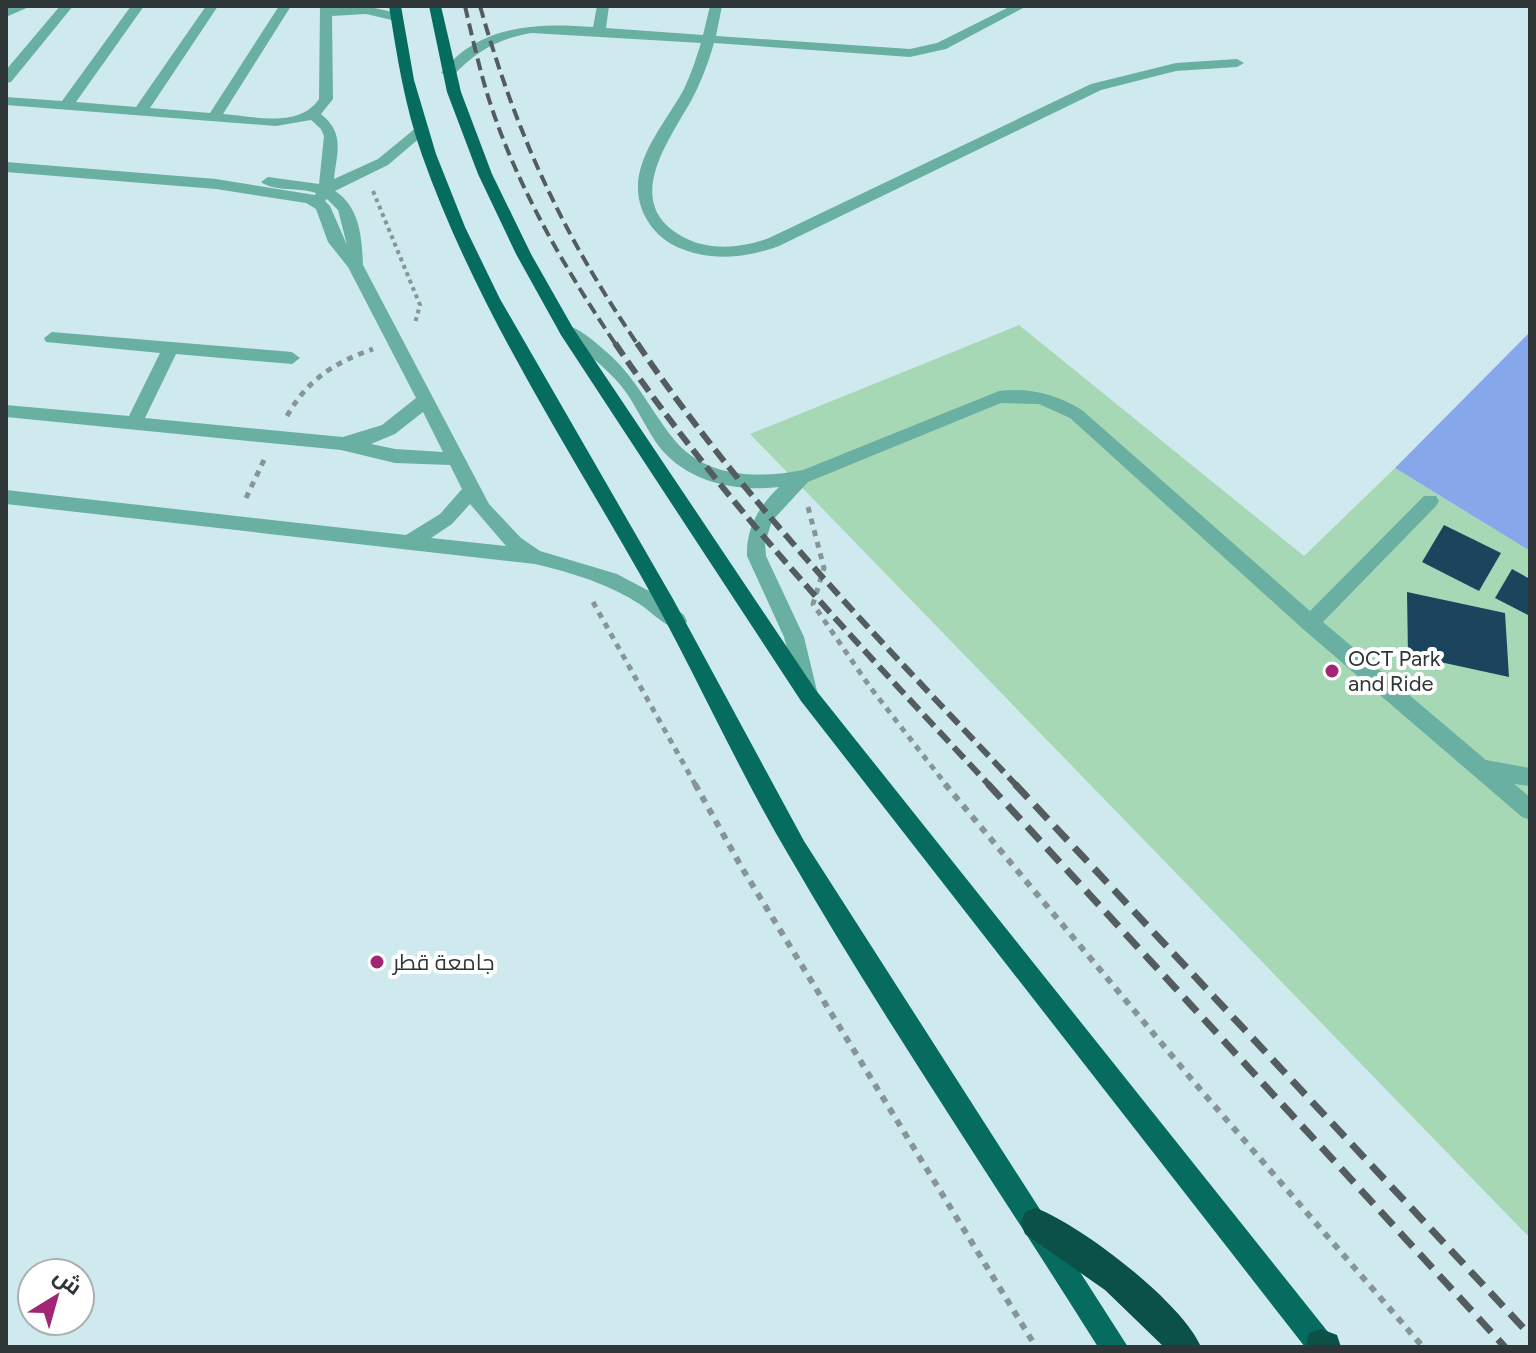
<svg xmlns="http://www.w3.org/2000/svg" width="1536" height="1353" viewBox="0 0 1536 1353" font-family="Figtree,Cairo,sans-serif">
<style>
.built{fill:#cfeaef;fill-rule:evenodd}
.green{fill:#a7d8b6}
.water{fill:#87a7ea}
.building{fill:#1b455d}
.lines{fill:none;stroke-linecap:round;stroke-linejoin:round}
.path-far2{stroke:#889597;stroke-width:4;stroke-dasharray:4 4;stroke-linecap:butt}
.path-far1{stroke:#889597;stroke-width:5;stroke-dasharray:6 6;stroke-linecap:butt}
.path{stroke:#889597;stroke-width:6;stroke-dasharray:7 7;stroke-linecap:butt}
.lane{fill:#69b0a3;fill-rule:evenodd}
.primary{fill:#076c60;fill-rule:evenodd}
.highway{fill:#0c5148;fill-rule:evenodd}
.rail-far2{stroke:#535c5e;stroke-width:4;stroke-dasharray:12 6;stroke-linecap:butt}
.rail-far1{stroke:#535c5e;stroke-width:6;stroke-dasharray:15 7;stroke-linecap:butt}
.rail{stroke:#535c5e;stroke-width:7;stroke-dasharray:19 10;stroke-linecap:butt}
.poi-dot{fill:#a32576;stroke:#fff;stroke-width:3}
.labels{text-anchor:middle;dominant-baseline:central;stroke-width:8;stroke-linejoin:round;paint-order:stroke}
.poi-label{font-size:22px;fill:#2f3637;stroke:#fff;text-anchor:start}
</style>
<rect width="100%" height="100%" fill="#e4f7fa"/>
<path class="built" d="M6,6h1524v1341h-1524zM32,1273h48v48h-48z"/>
<polygon class="green" points="1019,325 1304,556 1395,468 1530,551 1530,1238 750,434"/>
<polygon class="water" points="1530,332 1530,551 1395,468"/>
<g class="building">
<polygon points="1444,525 1501,553 1479,591 1422,562"/>
<polygon points="1512,569 1530,579 1530,616 1495,598"/>
<polygon points="1407,592 1505,613 1509,677 1408,655"/>
</g>
<g class="lines">
<polyline class="path-far2" points="373,191 420,305 415,323"/>
<g class="path-far1">
<path d="M287,416c21,-37 47,-53 86,-67"/>
<polyline points="246,498 264,460"/>
<polyline points="808,507 824,568 813,604 870,687 947,786"/>
<polyline points="593,602 696,786"/>
</g>
<g class="path">
<polyline points="695,784 742,868 1036,1347"/>
<polyline points="945,784 1193,1081 1423,1347"/>
</g>
<g class="lane">
<polygon points="13,6 31,6 6,17 6,9"/>
<polygon points="60,6 73,6 11,82 6,83 6,70"/>
<path d="M131,6h13l-68,96 60,5 70,-101h12l-68,102 60,5 69,-107h12l-68,108c30,2 76,15 96,-15l1,-93h46l35,8v6l-5,1 -30,-7 -34,2 1,83 -12,15c24,20 16,37 13,65l44,-20 39,-32 5,-1 7,4 -41,35 -53,26c25,16 27,47 28,74l126,239 32,34 19,13 77,23 34,18 33,23 3,6 -3,6c-15,5 -31,-14 -43,-22 -32,-21 -68,-32 -106,-41l-529,-60v-14l400,45 34,-21 22,-25 -12,-24 -55,-2 -54,-13 -335,-33v-12l123,11 31,-63 -114,-11 -2,-4 8,-6 240,20 8,6 -8,6 -116,-10 -31,64 198,19 39,-12 34,-27 -68,-131 -20,-25 -12,-33 -10,-6 -90,-14 -210,-17v-10l210,17 99,16 1,-2c-17,-6 -42,-1 -55,-11l7,-5 51,7 5,-48 -3,-7 -10,-9 -35,6 -270,-21v-8l56,4zM327,199l11,11 9,35 -17,-39 -5,-5zM423,412l20,40 -48,-3 -24,-5 24,-10zM470,504l36,42 -75,-8 21,-14z"/>
<path d="M597,6h12l-3,22 97,7 7,-29h12l-6,30 194,13 27,-6 74,-37h16l-81,43 -36,8 -196,-14c-6,21 -13,39 -23,58 -23,41 -71,104 -6,137 26,13 57,10 84,0l322,-154 85,-21 61,-4 7,4 -7,4 -61,4 -75,19 -322,156c-33,12 -68,16 -102,1 -13,-6 -24,-16 -31,-29 -26,-47 17,-90 38,-129 7,-15 12,-30 17,-46l-169,-10c-33,5 -57,19 -79,43l-12,-3c39,-49 95,-50 152,-46z"/>
<path d="M567,325c13,4 26,15 36,24 31,25 45,57 69,88 31,41 85,42 131,33l196,-79c30,-4 57,3 83,19l228,201 114,-115h12l3,5 -3,5 -113,116 163,138 44,8v18l-16,-2 16,13v23l-8,-3 -219,-188 -233,-211 -31,-14 -38,-1 -193,79 -36,39 -7,22 1,13 38,81 14,58 -3,6 -7,3 -7,-3 -17,-64 -37,-81c-1,-28 12,-50 32,-69 -42,5 -89,-4 -118,-38 -15,-19 -24,-43 -39,-62 -17,-21 -39,-37 -61,-52l-2,-4z"/>
</g>
<g class="primary">
<path d="M389,6h12l13,74 22,74 29,73 35,72 173,300 131,242 324,506h-30c-103,-164 -213,-325 -310,-493 -53,-90 -95,-186 -147,-278 -78,-137 -166,-271 -219,-421 -17,-48 -25,-98 -33,-149z"/>
<polygon points="429,6 441,6 461,92 492,174 531,254 573,328 815,689 1332,1337 1336,1347 1305,1347 801,701 561,335 516,254 478,174 447,92"/>
</g>
<g class="highway">
<path d="M1036,1208c46,18 146,94 165,139h-37l-59,-57 -80,-56 -4,-11 4,-11z"/>
<polygon points="1321,1329 1337,1335 1341,1347 1306,1347 1309,1333"/>
</g>
<g class="rail-far2">
<path d="M465,6c6,26 12,52 19,77 27,94 78,181 132,262"/>
<path d="M480,6c37,130 82,227 158,339"/>
</g>
<g class="rail-far1">
<path d="M615,343c109,161 243,301 375,443"/>
<path d="M637,343c109,162 247,301 380,443"/>
</g>
<g class="rail">
<polyline points="988,784 1505,1347"/>
<polyline points="1015,784 1530,1335"/>
</g>
</g>
<g class="poi-dot">
<circle cx="1332" cy="671" r="8"/>
<circle cx="377" cy="962" r="8"/>
</g>
<g class="labels">
<g class="poi-label">
<text x="1348" y="658">OCT Park<tspan x="1348" dy="25">and Ride</tspan></text>
<text x="393" y="962">جامعة قطر</text>
</g>
</g>
<rect width="1536" height="1353" fill="none" stroke="#2f3637" stroke-width="16"/>
<g transform="translate(56 1297) rotate(37)"><circle r="38" fill="#ffffff" stroke="#acafaf" stroke-width="2"/>
<path d="M0-6L14 30L0 20L-14 30Z" fill="#a32576"/>
<text y="-12" font-size="22" font-weight="bold" text-anchor="middle" fill="#2f3637">ش</text>
</g>
</svg>
